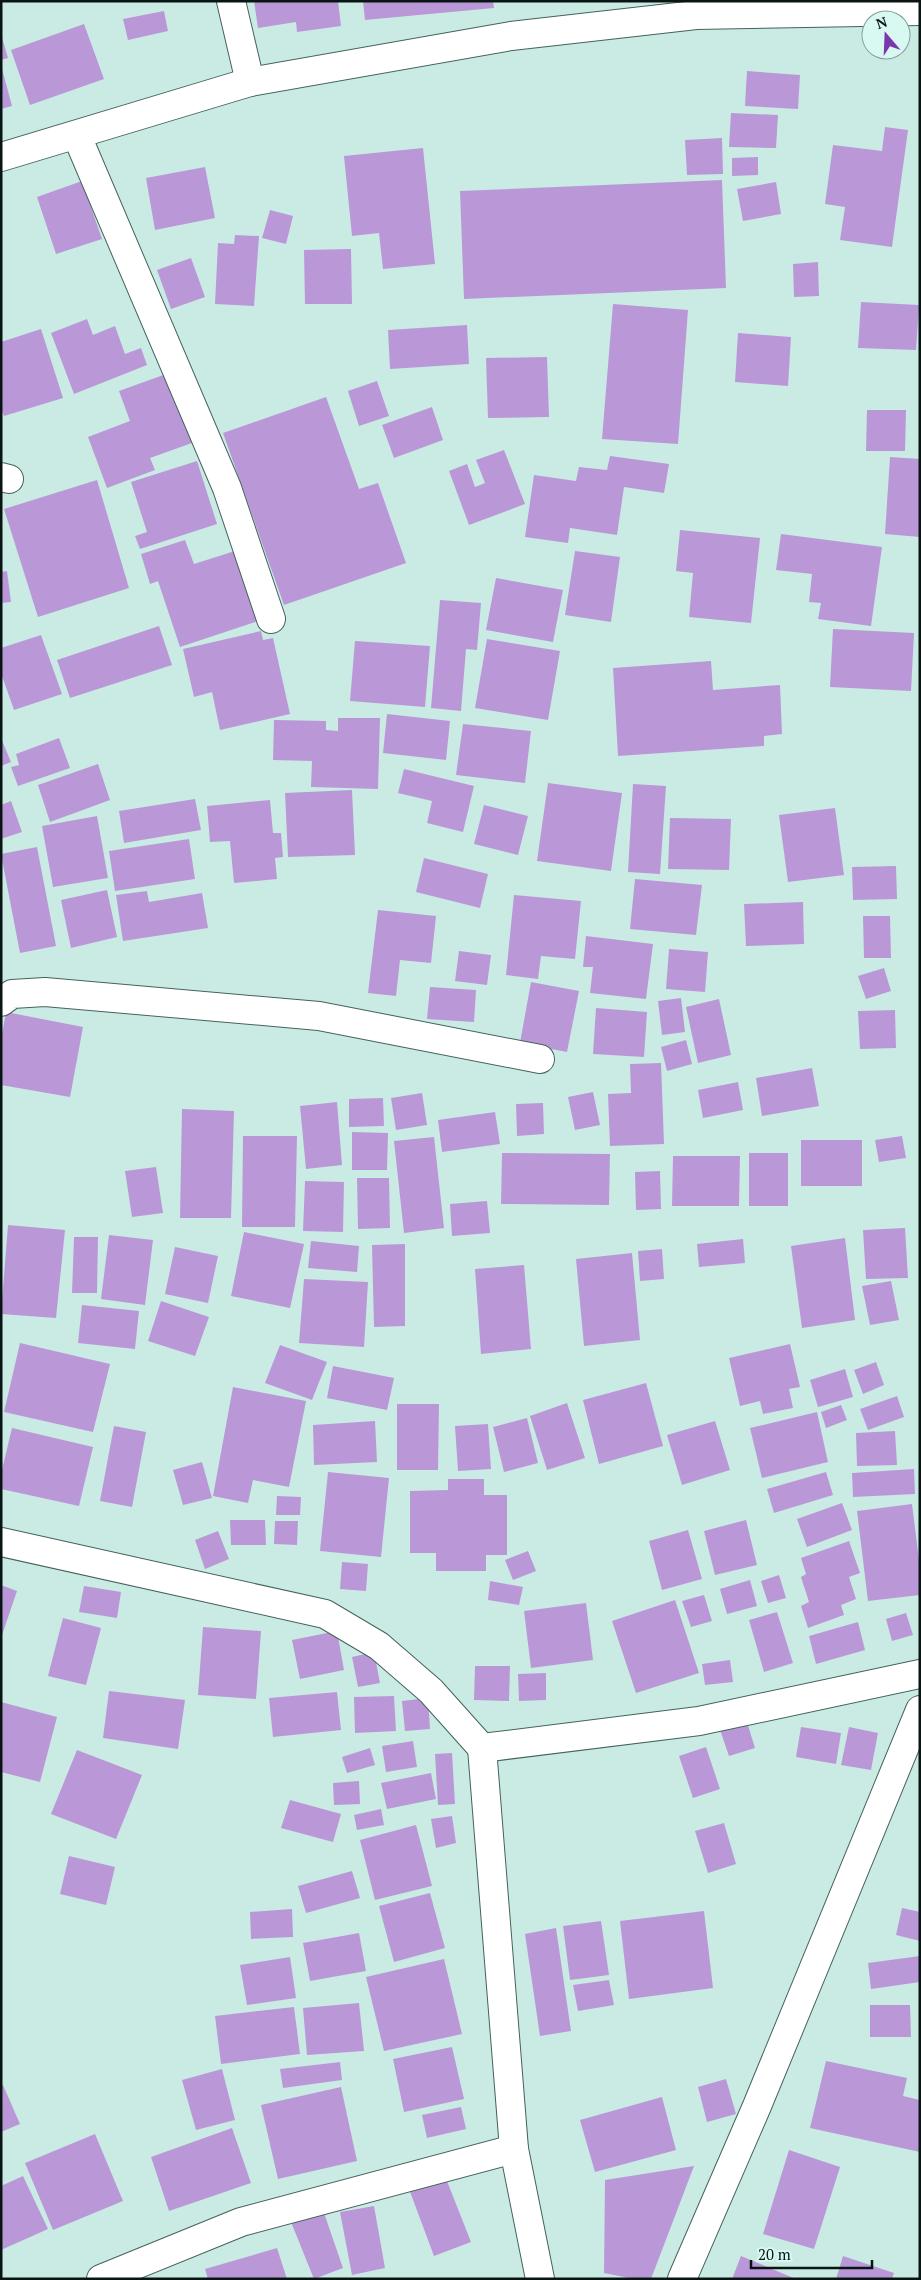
<svg xmlns="http://www.w3.org/2000/svg" width="921" height="2280" viewBox="0 0 921 2280" font-family="'PT Serif',serif">
<style>
.building{fill:#ba98d8}
.lines{fill:none;stroke-linecap:round;stroke-linejoin:round}
.minor-casing{stroke:#45625c;stroke-width:30}
.tertiary-casing{stroke:#45625c;stroke-width:30}
.secondary-casing{stroke:#45625c;stroke-width:30}
.minor{stroke:#fff;stroke-width:28}
.tertiary{stroke:#fff;stroke-width:28}
.secondary{stroke:#fff;stroke-width:28}
</style>
<rect width="100%" height="100%" fill="#caebe4"/>
<g class="building">
<polygon points="254,1 338,1 341,26 297,32 296,22 258,28"/>
<polygon points="363,1 493,1 494,8 365,20"/>
<polygon points="164,11 168,31 128,40 123,19"/>
<polygon points="84,24 104,79 30,105 11,50"/>
<polygon points="1,34 8,58 1,60"/>
<polygon points="1,65 12,106 1,109"/>
<polygon points="747,71 800,75 798,109 745,106"/>
<polygon points="731,113 778,115 776,148 729,147"/>
<polygon points="885,127 908,130 892,247 840,240 845,207 825,204 833,145 882,151"/>
<polygon points="722,138 723,174 687,175 685,140"/>
<polygon points="423,148 435,264 383,269 379,233 352,236 344,156"/>
<polygon points="758,157 758,175 732,176 732,158"/>
<polygon points="205,167 215,218 155,230 146,178"/>
<polygon points="722,180 726,288 464,299 460,191"/>
<polygon points="82,181 102,239 56,254 37,197"/>
<polygon points="776,182 781,214 743,221 737,189"/>
<polygon points="270,210 293,216 286,244 262,238"/>
<polygon points="235,235 259,236 254,306 215,304 218,243 234,244"/>
<polygon points="351,249 352,304 305,304 304,250"/>
<polygon points="191,258 205,297 171,309 157,270"/>
<polygon points="818,262 819,296 794,297 793,264"/>
<polygon points="861,302 919,305 916,350 858,348"/>
<polygon points="613,304 688,310 678,444 602,439"/>
<polygon points="87,319 93,335 115,326 125,354 141,348 147,365 74,394 51,333"/>
<polygon points="467,325 469,364 390,369 388,330"/>
<polygon points="41,329 63,398 4,416 1,408 1,342"/>
<polygon points="738,333 791,337 788,386 735,382"/>
<polygon points="547,357 549,417 488,418 486,358"/>
<polygon points="166,374 192,443 150,458 155,470 107,488 88,437 130,421 119,391"/>
<polygon points="377,381 389,416 359,426 348,391"/>
<polygon points="326,397 359,489 378,483 406,563 284,605 223,433"/>
<polygon points="432,407 443,440 394,458 382,425"/>
<polygon points="867,410 906,410 905,451 866,451"/>
<polygon points="504,450 525,504 469,525 449,471 467,464 475,487 485,483 476,460"/>
<polygon points="610,456 669,464 664,493 624,487 617,535 570,528 568,543 525,537 534,475 576,481 579,467 607,470"/>
<polygon points="890,457 920,459 920,537 885,534"/>
<polygon points="197,461 217,524 140,549 135,536 147,532 131,482"/>
<polygon points="97,480 129,588 38,617 4,509"/>
<polygon points="680,530 760,538 751,623 689,617 693,573 676,571"/>
<polygon points="781,534 882,547 871,626 818,619 821,603 809,602 812,574 776,570"/>
<polygon points="185,540 194,564 238,550 261,620 180,647 158,581 150,584 141,554"/>
<polygon points="575,551 620,557 611,622 565,615"/>
<polygon points="7,571 11,602 1,603 1,572"/>
<polygon points="496,578 563,590 553,642 486,630"/>
<polygon points="440,600 481,603 477,650 466,649 461,711 431,708"/>
<polygon points="159,626 172,665 70,698 57,660"/>
<polygon points="833,629 914,633 911,691 830,687"/>
<polygon points="261,631 263,640 273,638 290,714 220,730 212,692 194,697 183,649"/>
<polygon points="41,635 62,694 14,710 1,673 1,648"/>
<polygon points="487,639 560,651 548,720 475,708"/>
<polygon points="355,641 430,646 425,707 350,701"/>
<polygon points="711,661 713,690 780,685 782,734 764,736 764,746 618,756 613,668"/>
<polygon points="387,714 450,721 446,760 383,753"/>
<polygon points="338,718 380,718 378,789 311,787 312,761 273,760 274,720 326,721 326,730 338,731"/>
<polygon points="463,724 531,731 525,783 456,775"/>
<polygon points="1,738 11,762 1,766"/>
<polygon points="59,738 70,768 18,786 11,767 19,765 16,754"/>
<polygon points="98,764 110,800 50,822 38,785"/>
<polygon points="404,769 474,786 463,832 427,823 432,801 398,793"/>
<polygon points="548,783 622,793 611,871 537,861"/>
<polygon points="633,784 666,786 660,874 628,872"/>
<polygon points="352,790 355,855 288,857 285,793"/>
<polygon points="195,799 201,830 124,843 119,811"/>
<polygon points="270,800 273,833 281,833 283,857 275,858 277,879 234,883 230,841 210,842 207,806"/>
<polygon points="11,801 22,832 1,839 1,805"/>
<polygon points="484,805 528,816 518,855 474,844"/>
<polygon points="835,808 844,875 788,882 779,815"/>
<polygon points="97,816 108,878 53,887 42,826"/>
<polygon points="670,818 731,819 729,870 668,869"/>
<polygon points="189,839 195,879 115,891 109,851"/>
<polygon points="37,847 56,946 20,953 1,854"/>
<polygon points="424,858 488,874 480,908 416,892"/>
<polygon points="896,866 897,899 853,900 852,867"/>
<polygon points="635,879 702,885 696,935 630,929"/>
<polygon points="107,890 117,937 71,948 61,900"/>
<polygon points="147,891 149,902 202,893 208,928 123,941 116,895"/>
<polygon points="514,895 581,901 575,959 541,956 538,979 506,975"/>
<polygon points="803,902 804,944 746,946 744,904"/>
<polygon points="378,910 436,916 431,963 400,960 396,996 368,993"/>
<polygon points="863,916 890,916 891,958 864,958"/>
<polygon points="586,936 653,944 646,999 590,993 593,967 583,967"/>
<polygon points="669,949 708,952 705,992 666,989"/>
<polygon points="459,951 491,955 487,985 455,981"/>
<polygon points="884,968 891,991 866,999 858,976"/>
<polygon points="531,982 579,991 567,1052 520,1043"/>
<polygon points="430,987 476,990 474,1022 427,1019"/>
<polygon points="681,998 685,1032 662,1035 658,1001"/>
<polygon points="719,999 731,1055 698,1063 686,1007"/>
<polygon points="596,1008 647,1012 644,1057 593,1054"/>
<polygon points="895,1010 896,1048 860,1049 858,1011"/>
<polygon points="6,1012 83,1027 70,1097 1,1085 1,1040"/>
<polygon points="686,1040 692,1064 667,1071 661,1047"/>
<polygon points="661,1063 664,1144 610,1146 608,1094 631,1093 630,1064"/>
<polygon points="812,1068 819,1106 762,1116 756,1078"/>
<polygon points="738,1082 743,1110 703,1118 698,1090"/>
<polygon points="593,1092 600,1125 575,1130 568,1097"/>
<polygon points="422,1093 427,1125 396,1130 391,1098"/>
<polygon points="383,1098 384,1126 349,1127 349,1099"/>
<polygon points="337,1102 342,1165 306,1169 300,1106"/>
<polygon points="543,1103 544,1134 517,1136 516,1104"/>
<polygon points="182,1109 234,1111 231,1218 180,1218"/>
<polygon points="495,1112 500,1144 442,1152 438,1120"/>
<polygon points="352,1132 388,1133 387,1170 352,1170"/>
<polygon points="243,1136 297,1136 295,1227 242,1227"/>
<polygon points="902,1136 906,1158 879,1162 875,1140"/>
<polygon points="434,1137 444,1228 404,1233 394,1141"/>
<rect x="801" y="1140" width="61" height="46"/>
<polygon points="502,1153 610,1154 609,1205 501,1204"/>
<rect x="749" y="1153" width="39" height="53"/>
<polygon points="673,1156 740,1156 739,1206 672,1206"/>
<polygon points="156,1167 163,1213 132,1217 125,1171"/>
<polygon points="660,1171 661,1209 636,1210 635,1172"/>
<polygon points="357,1178 389,1178 390,1228 358,1229"/>
<polygon points="305,1181 344,1182 343,1232 303,1231"/>
<polygon points="487,1201 490,1233 452,1236 450,1204"/>
<polygon points="8,1225 65,1230 56,1318 1,1314"/>
<polygon points="905,1228 908,1278 866,1279 863,1230"/>
<polygon points="244,1232 304,1244 290,1308 231,1296"/>
<polygon points="109,1235 153,1240 145,1305 101,1299"/>
<polygon points="74,1237 98,1237 97,1293 72,1293"/>
<polygon points="845,1238 855,1320 802,1328 791,1246"/>
<polygon points="743,1239 745,1263 699,1267 697,1244"/>
<polygon points="311,1241 359,1246 357,1272 308,1268"/>
<polygon points="405,1244 405,1326 374,1327 372,1245"/>
<polygon points="175,1247 218,1256 208,1303 165,1294"/>
<polygon points="662,1249 664,1279 640,1281 638,1251"/>
<polygon points="632,1253 640,1340 584,1346 576,1259"/>
<polygon points="524,1265 531,1349 481,1354 475,1269"/>
<polygon points="304,1279 368,1282 364,1347 299,1343"/>
<polygon points="891,1281 899,1320 870,1325 862,1286"/>
<polygon points="161,1301 209,1317 195,1356 148,1341"/>
<polygon points="82,1305 139,1311 135,1349 78,1343"/>
<polygon points="20,1343 110,1364 93,1432 4,1412"/>
<polygon points="790,1344 800,1387 789,1389 793,1408 763,1414 760,1401 740,1406 729,1358"/>
<polygon points="280,1345 327,1362 312,1400 265,1383"/>
<polygon points="876,1362 884,1385 863,1394 854,1370"/>
<polygon points="333,1366 394,1378 387,1410 327,1398"/>
<polygon points="845,1369 853,1397 818,1407 810,1380"/>
<polygon points="646,1383 663,1446 599,1464 583,1400"/>
<polygon points="233,1387 306,1401 289,1487 253,1480 248,1503 213,1496"/>
<polygon points="897,1396 904,1417 868,1430 860,1409"/>
<polygon points="567,1403 585,1458 547,1470 530,1416"/>
<polygon points="397,1404 439,1404 438,1470 397,1470"/>
<polygon points="841,1405 847,1420 826,1428 821,1412"/>
<polygon points="817,1412 828,1462 762,1478 750,1428"/>
<polygon points="527,1418 538,1463 504,1472 493,1427"/>
<polygon points="375,1421 377,1462 314,1465 313,1425"/>
<polygon points="715,1421 730,1470 682,1485 667,1435"/>
<polygon points="488,1424 491,1469 458,1471 455,1426"/>
<polygon points="114,1426 146,1432 132,1507 100,1501"/>
<polygon points="12,1428 93,1447 79,1506 1,1489 1,1474"/>
<polygon points="895,1431 897,1465 857,1466 856,1433"/>
<polygon points="202,1462 212,1498 183,1505 173,1470"/>
<polygon points="914,1469 915,1494 853,1497 852,1473"/>
<polygon points="328,1472 389,1478 381,1557 320,1551"/>
<polygon points="826,1472 833,1495 774,1513 767,1489"/>
<polygon points="448,1479 484,1479 484,1495 507,1495 507,1555 486,1555 486,1571 436,1571 436,1553 410,1553 410,1491 448,1490"/>
<polygon points="277,1496 301,1497 300,1515 276,1515"/>
<polygon points="842,1503 852,1530 807,1547 797,1519"/>
<polygon points="912,1504 920,1568 920,1595 868,1601 857,1511"/>
<polygon points="230,1520 265,1520 266,1545 231,1545"/>
<polygon points="746,1520 757,1565 715,1575 704,1531"/>
<polygon points="275,1521 298,1521 297,1545 274,1544"/>
<polygon points="688,1530 702,1579 662,1590 649,1541"/>
<polygon points="218,1531 229,1559 205,1569 195,1540"/>
<polygon points="849,1541 860,1573 849,1577 856,1599 841,1605 844,1615 808,1628 801,1606 809,1602 801,1577 806,1574 801,1558"/>
<polygon points="528,1551 536,1571 513,1580 505,1560"/>
<polygon points="342,1562 368,1564 366,1591 340,1589"/>
<polygon points="779,1575 786,1598 768,1603 761,1581"/>
<polygon points="750,1580 757,1606 727,1614 720,1589"/>
<polygon points="490,1581 523,1587 519,1605 488,1600"/>
<polygon points="1,1585 17,1591 2,1635 1,1635"/>
<polygon points="84,1586 121,1592 117,1618 79,1612"/>
<polygon points="704,1595 712,1621 691,1627 682,1601"/>
<polygon points="675,1600 699,1673 636,1693 612,1621"/>
<polygon points="586,1603 593,1660 531,1668 524,1611"/>
<polygon points="777,1612 793,1663 764,1672 749,1620"/>
<polygon points="906,1613 913,1635 892,1641 886,1619"/>
<polygon points="63,1618 101,1628 86,1685 48,1676"/>
<polygon points="858,1622 865,1650 816,1664 809,1636"/>
<polygon points="203,1627 261,1631 256,1699 198,1695"/>
<polygon points="337,1631 344,1670 300,1679 292,1640"/>
<polygon points="374,1652 380,1683 358,1687 352,1657"/>
<polygon points="730,1660 733,1682 705,1685 702,1664"/>
<polygon points="475,1666 510,1666 509,1701 474,1700"/>
<polygon points="546,1673 546,1700 519,1701 518,1674"/>
<polygon points="109,1691 185,1700 178,1749 103,1738"/>
<polygon points="337,1692 341,1730 273,1737 269,1698"/>
<polygon points="394,1696 396,1731 355,1733 354,1697"/>
<polygon points="428,1698 430,1729 405,1731 402,1701"/>
<polygon points="1,1702 57,1717 40,1782 1,1772"/>
<polygon points="746,1719 755,1748 729,1756 719,1727"/>
<polygon points="801,1727 841,1733 836,1764 796,1757"/>
<polygon points="849,1727 878,1733 871,1770 841,1765"/>
<polygon points="413,1741 417,1767 386,1772 382,1746"/>
<polygon points="706,1747 720,1789 693,1798 679,1756"/>
<polygon points="370,1748 375,1765 347,1773 342,1757"/>
<polygon points="77,1750 142,1775 116,1839 51,1814"/>
<polygon points="452,1753 455,1804 438,1805 435,1754"/>
<polygon points="431,1773 436,1799 387,1809 381,1783"/>
<polygon points="359,1781 360,1804 334,1805 333,1783"/>
<polygon points="290,1800 341,1814 333,1842 281,1828"/>
<polygon points="381,1809 384,1825 357,1830 354,1815"/>
<polygon points="452,1816 456,1843 436,1848 431,1819"/>
<polygon points="724,1823 736,1864 708,1873 695,1831"/>
<polygon points="416,1825 432,1886 375,1900 360,1840"/>
<polygon points="69,1856 115,1867 106,1905 60,1894"/>
<polygon points="352,1871 360,1898 306,1913 298,1886"/>
<polygon points="430,1893 445,1948 394,1962 379,1906"/>
<polygon points="902,1908 920,1912 920,1941 896,1935"/>
<polygon points="292,1909 293,1937 251,1939 250,1912"/>
<polygon points="704,1911 713,1988 629,1999 620,1921"/>
<polygon points="601,1921 609,1975 570,1980 563,1926"/>
<polygon points="556,1928 571,2031 540,2036 525,1934"/>
<polygon points="359,1933 366,1971 310,1981 303,1943"/>
<polygon points="920,1956 920,1982 871,1989 868,1963"/>
<polygon points="290,1957 296,1998 247,2005 240,1965"/>
<polygon points="444,1959 462,2034 384,2051 366,1977"/>
<polygon points="609,1980 614,2005 578,2011 573,1985"/>
<polygon points="359,2003 364,2051 307,2055 303,2008"/>
<polygon points="870,2005 910,2005 911,2037 870,2037"/>
<polygon points="294,2007 300,2054 221,2064 215,2016"/>
<polygon points="452,2047 464,2099 404,2112 393,2059"/>
<polygon points="826,2061 907,2078 903,2096 920,2100 920,2152 810,2128"/>
<polygon points="340,2062 342,2080 283,2088 280,2069"/>
<polygon points="222,2069 235,2120 196,2130 182,2080"/>
<polygon points="726,2079 736,2114 707,2122 698,2087"/>
<polygon points="3,2085 20,2124 1,2132 1,2086"/>
<polygon points="341,2087 357,2161 278,2179 261,2105"/>
<polygon points="662,2097 676,2150 595,2172 580,2120"/>
<polygon points="461,2107 466,2129 427,2138 422,2115"/>
<polygon points="232,2128 251,2183 169,2211 151,2157"/>
<polygon points="95,2134 123,2201 53,2230 25,2163"/>
<polygon points="789,2150 840,2167 814,2249 763,2234"/>
<polygon points="694,2166 651,2279 634,2279 604,2273 605,2180"/>
<polygon points="23,2176 48,2229 1,2250 1,2186"/>
<polygon points="445,2176 471,2242 434,2256 409,2189"/>
<polygon points="374,2206 385,2268 352,2275 340,2212"/>
<polygon points="323,2210 343,2268 314,2279 291,2222"/>
<polygon points="277,2248 287,2279 208,2279 205,2269"/>
<polygon points="741,2256 796,2279 732,2279"/>
<polygon points="843,2256 894,2273 892,2279 836,2279"/>
</g>
<g class="lines">
<g class="minor-casing">
<g id="minor">
<polyline points="231,1 250,82"/>
<polyline points="77,136 227,488 271,619"/>
<polyline points="1,477 9,479"/>
<polyline points="1,1002 12,994 45,992 319,1016 540,1059"/>
<polyline points="1,1542 325,1614 379,1646 431,1691 482,1748"/>
<polyline points="101,2279 241,2222 514,2149"/>
<polyline points="540,2279 514,2149 482,1748 699,1721 920,1674"/>
</g>
</g>
<g class="tertiary-casing">
<polyline id="tertiary" points="682,2279 757,2106 920,1710"/>
</g>
<g class="secondary-casing">
<polyline id="secondary" points="1,157 250,82 511,36 696,15 920,11"/>
</g>
<use href="#minor" class="minor"/>
<use href="#tertiary" class="tertiary"/>
<use href="#secondary" class="secondary"/>
</g>
<rect width="921" height="2280" fill="none" stroke="#091513" stroke-width="5"/>
<g transform="translate(886 35) rotate(341)"><circle r="24" fill="#d7f9f1" stroke="#859e98"/>
<path d="M0-4L9 19L0 12L-9 19Z" fill="#7b37ab"/>
<text y="-8" font-size="14" font-weight="bold" text-anchor="middle" fill="#091513">N</text>
</g>
<path d="M751 2260v8h121v-8" fill="none" stroke="#091513" stroke-width="2.5"/>
<text x="758" y="2260" font-size="15" fill="#091513" stroke="#d7f9f1" stroke-width="4" paint-order="stroke">20 m</text>
</svg>
